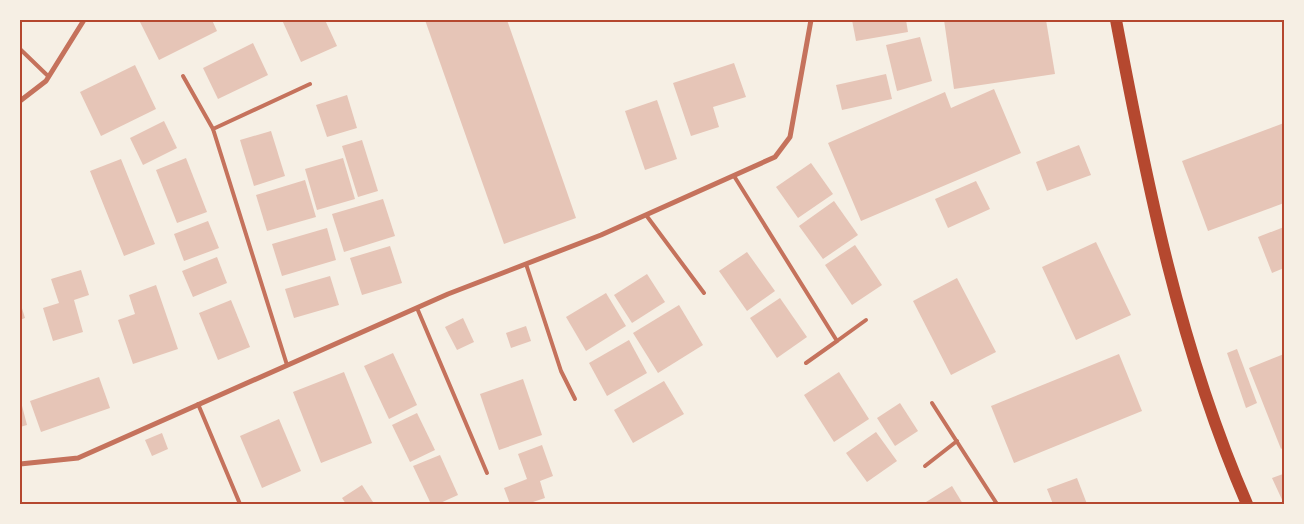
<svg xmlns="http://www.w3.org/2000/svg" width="1304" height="524" viewBox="0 0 1304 524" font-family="'Source Serif 4',serif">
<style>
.building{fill:#e6c5b7}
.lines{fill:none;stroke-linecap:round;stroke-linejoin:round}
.service{stroke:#c5725c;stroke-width:4}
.minor{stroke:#c5725c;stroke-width:5}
.primary{stroke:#b5482f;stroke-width:12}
.neatline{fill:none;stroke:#b5482f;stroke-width:2}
</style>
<rect width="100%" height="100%" fill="#f6efe4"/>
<g class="building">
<polygon points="139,20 212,20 217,31 159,60"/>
<polygon points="282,20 325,20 337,46 301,62"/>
<polygon points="425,20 507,20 576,218 504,244"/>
<polygon points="852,20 906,20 908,32 856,41"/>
<polygon points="944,20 1046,20 1055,74 954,89"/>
<polygon points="920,37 932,81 897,91 886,45"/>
<polygon points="253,43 268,75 218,99 203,68"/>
<polygon points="734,63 746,97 713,107 719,127 691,136 673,83"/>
<polygon points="135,65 156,109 101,136 80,92"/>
<polygon points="886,74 892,99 842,110 836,85"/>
<polygon points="994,89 1021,153 861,221 828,143 945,92 951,108"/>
<polygon points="347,95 357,128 327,137 316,105"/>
<polygon points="657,100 677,159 645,170 625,111"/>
<polygon points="164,121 177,148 143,165 130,138"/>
<polygon points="1284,123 1284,203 1208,231 1182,161"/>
<polygon points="271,131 285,176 254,186 240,140"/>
<polygon points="362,140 378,191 358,197 342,146"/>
<polygon points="1079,145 1091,175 1047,191 1036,162"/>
<polygon points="186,158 207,212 177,223 156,170"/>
<polygon points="343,158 355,199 317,210 305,169"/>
<polygon points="121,159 155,244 124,256 90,171"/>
<polygon points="811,163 833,194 798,218 776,187"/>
<polygon points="305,180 316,217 267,231 256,195"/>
<polygon points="976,181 990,209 948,228 935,199"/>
<polygon points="383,199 395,236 344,252 332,214"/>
<polygon points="834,201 858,235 823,259 799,226"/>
<polygon points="208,221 219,248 184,261 174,234"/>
<polygon points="1284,227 1284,268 1272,273 1258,237"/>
<polygon points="327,228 336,260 282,276 272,244"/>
<polygon points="1096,242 1131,315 1076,340 1042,267"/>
<polygon points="855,245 882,285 852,305 825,265"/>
<polygon points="390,246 402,283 362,295 350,258"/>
<polygon points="747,252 775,291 747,311 719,271"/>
<polygon points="217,257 227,283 193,297 182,271"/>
<polygon points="81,270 89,295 74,300 83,332 53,341 43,308 59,303 51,279"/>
<polygon points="647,274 665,302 632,323 614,295"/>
<polygon points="330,276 339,305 294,318 285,289"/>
<polygon points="957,278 996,352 951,375 913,301"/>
<polygon points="156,285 178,349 133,364 118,320 135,314 129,295"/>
<polygon points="606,293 626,326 586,351 566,317"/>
<polygon points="780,298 807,337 777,358 750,318"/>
<polygon points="231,300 250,347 218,360 199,313"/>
<polygon points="20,302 25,318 20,320"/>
<polygon points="679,305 703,345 658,373 633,333"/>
<polygon points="463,318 474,342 457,350 445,327"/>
<polygon points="526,326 531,341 511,348 506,333"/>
<polygon points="629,340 647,373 607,396 589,363"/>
<polygon points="1237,349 1257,403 1246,408 1227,353"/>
<polygon points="393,353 417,405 389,419 364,366"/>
<polygon points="1119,354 1142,411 1014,463 991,406"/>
<polygon points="1284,354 1284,447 1281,449 1249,368"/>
<polygon points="344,372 372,443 321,463 293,392"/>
<polygon points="839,372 869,419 834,442 804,395"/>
<polygon points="99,377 110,408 41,432 30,401"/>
<polygon points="523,379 542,435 499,450 480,394"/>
<polygon points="664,381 684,414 633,443 614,410"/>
<polygon points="20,398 27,425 20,427"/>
<polygon points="900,403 918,431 895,446 877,418"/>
<polygon points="417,413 435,450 410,462 392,425"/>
<polygon points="279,419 301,471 262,488 240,436"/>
<polygon points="876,432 897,461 867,482 846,453"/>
<polygon points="162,433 168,449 152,456 145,440"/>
<polygon points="542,445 553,476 540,481 545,498 527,504 510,504 504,488 527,479 518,454"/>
<polygon points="440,455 458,495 438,504 431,504 413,466"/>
<polygon points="1283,474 1284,475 1284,504 1272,478"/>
<polygon points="1077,478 1087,504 1053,504 1047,489"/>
<polygon points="362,485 373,502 370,504 346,504 342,498"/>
<polygon points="952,486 963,504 927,504 926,502"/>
</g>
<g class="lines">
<g class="service">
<polyline points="20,49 48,76"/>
<polyline points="183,76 213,129"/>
<polyline points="734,176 837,341 806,363"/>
<polyline points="646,215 704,293"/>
<polyline points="526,264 561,371 575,399"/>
<polyline points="417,308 487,473"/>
<polyline points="837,341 866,320"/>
<polyline points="287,365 213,129 310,84"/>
<polyline points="932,403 997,504"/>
<polyline points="198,404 240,504"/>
<polyline points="925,466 957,441"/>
</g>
<g class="minor">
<polyline points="20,101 46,81 84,20"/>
<polyline points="20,464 78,458 448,294 601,235 775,157 790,137 811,20"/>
</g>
<path class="primary" d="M1116,20c31,164 64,330 131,484"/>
</g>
<rect width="1304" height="524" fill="none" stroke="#f6efe4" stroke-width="42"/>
<rect x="21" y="21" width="1262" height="482" class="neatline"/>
</svg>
